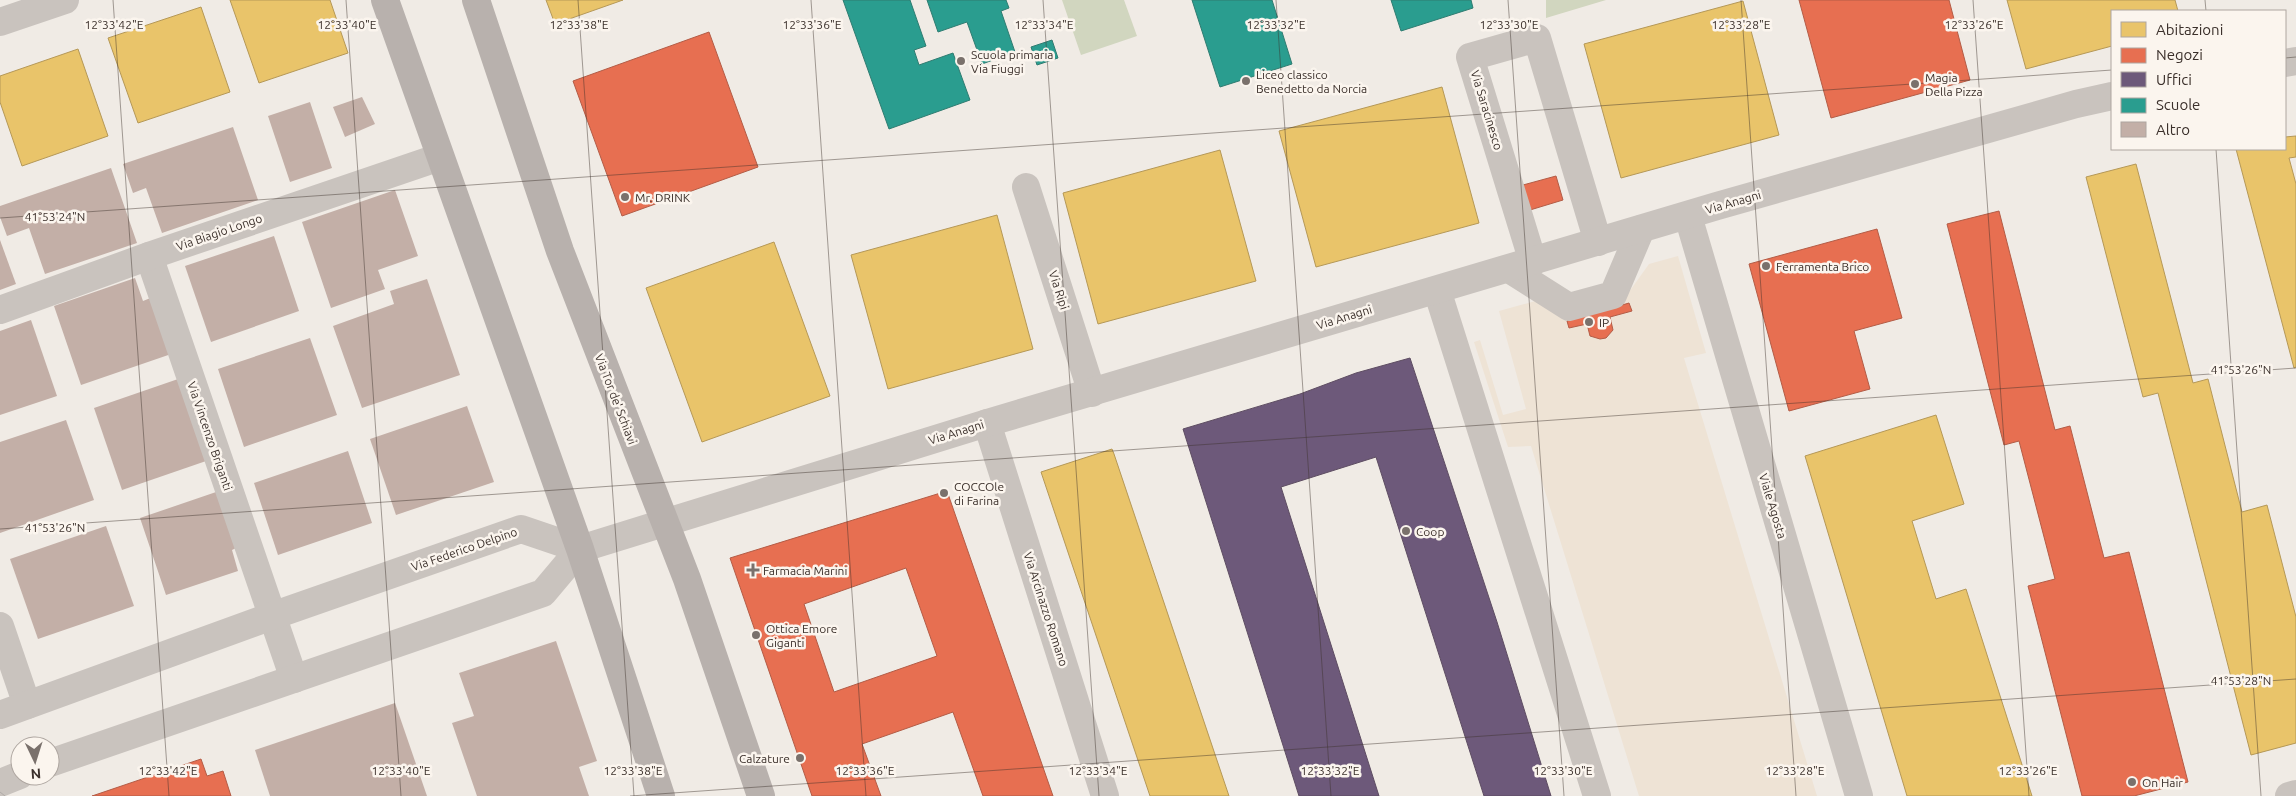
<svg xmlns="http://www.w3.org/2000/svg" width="2296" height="796" viewBox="0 0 2296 796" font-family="Ubuntu,sans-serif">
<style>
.green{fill:#d1d6bf}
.plaza{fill:#eee3d5;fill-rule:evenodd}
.homes{fill:#e9c46a;stroke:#b59857}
.shops{fill:#e76f51;stroke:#b35c46;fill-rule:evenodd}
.offices{fill:#6d597a;stroke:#5e4d62}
.schools{fill:#2a9d8f;stroke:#2f7c71}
.building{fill:#c3afa7}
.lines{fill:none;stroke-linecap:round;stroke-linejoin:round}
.minor{stroke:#c9c3be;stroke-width:28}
.major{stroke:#b8b1ad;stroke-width:28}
.tram{stroke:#b1aca8;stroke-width:1}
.ticks{fill:none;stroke:#3b302b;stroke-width:1;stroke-opacity:0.45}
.poi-dot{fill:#7a716c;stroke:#fbf5ee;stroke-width:2}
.labels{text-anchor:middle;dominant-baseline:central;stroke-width:5;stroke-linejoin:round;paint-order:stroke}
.poi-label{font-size:12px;fill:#3b302b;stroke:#fbf5ee;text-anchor:start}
.street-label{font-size:12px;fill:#3b302b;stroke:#fbf5ee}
.ticks-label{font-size:12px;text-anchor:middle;fill:#3b302b;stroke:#fbf5ee;stroke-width:5;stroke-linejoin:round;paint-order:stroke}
</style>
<rect width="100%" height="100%" fill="#f0ebe5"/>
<g class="green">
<polygon points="1062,0 1124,0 1137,36 1081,55"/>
<polygon points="1546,0 1606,0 1546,18"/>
</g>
<path class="plaza" d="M1678,256l28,97 -22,5 133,438h-178l-108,-350 -23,1 -34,-105 6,-2 23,75 23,-6 -27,-98 40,-11 85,-1 25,-35zM1630,304l2,7 -22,6 3,13 -7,8 -6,1 -10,-3 -4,-12 -17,4 -2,-7z"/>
<g class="homes">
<polygon points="230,0 330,0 348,53 259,83"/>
<polygon points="546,0 623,0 555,24"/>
<polygon points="2007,0 2175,0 2178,11 2112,11 2112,46 2026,69"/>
<polygon points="1743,1 1779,135 1621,178 1584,44"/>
<polygon points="201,7 230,92 138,123 108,38"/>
<polygon points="78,49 108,136 22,166 0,102 0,76"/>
<polygon points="1442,87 1479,223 1316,267 1279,131"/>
<polygon points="2296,136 2296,157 2289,158 2296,184 2296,367 2294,368 2236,149 2285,149 2285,137"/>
<polygon points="1220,150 1256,281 1098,324 1063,193"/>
<polygon points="2136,164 2193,383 2208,379 2242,512 2267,505 2296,617 2296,743 2251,755 2158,393 2143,397 2086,177"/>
<polygon points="997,215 1033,349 888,389 851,255"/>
<polygon points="774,242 830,396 702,442 646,288"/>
<polygon points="1936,415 1964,504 1912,521 1936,599 1966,589 2032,796 1907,796 1805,456"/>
<polygon points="1112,449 1114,454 1229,796 1150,796 1041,472"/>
</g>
<g class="shops">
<polygon points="1799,0 1949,0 1970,80 1831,118"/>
<polygon points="709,32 758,167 622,216 573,81"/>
<polygon points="1556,176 1563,200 1530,210 1523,185"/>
<polygon points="1999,211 2055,430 2070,426 2104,558 2129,552 2188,782 2134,796 2082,796 2028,586 2055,579 2019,441 2004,445 1947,224"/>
<polygon points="1877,229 1902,318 1854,331 1870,389 1789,411 1749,264"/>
<polygon points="1629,303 1632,311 1610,317 1613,330 1606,338 1600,339 1590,336 1587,324 1569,328 1567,321"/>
<path d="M947,491l106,305h-70l-30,-84 -91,32 19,52h-69l-82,-238zM906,568l31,88 -103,36 -30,-88z"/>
<polygon points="201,759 207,776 223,771 231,796 92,796"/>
</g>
<polygon class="offices" points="1410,358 1497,622 1551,796 1484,796 1376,457 1281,487 1379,796 1299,796 1183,429 1300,394 1356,373"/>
<g class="schools">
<polygon points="843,0 910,0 926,46 914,50 919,65 953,53 970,100 889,129"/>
<polygon points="927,0 1006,0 1009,8 1001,11 1015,52 982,64 967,22 938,32"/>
<polygon points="1192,0 1272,0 1292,64 1220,87"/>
<polygon points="1391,0 1471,0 1473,8 1401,31"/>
<polygon points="1052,40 1058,58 1037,65 1031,47"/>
</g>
<g class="building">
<polygon points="362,97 375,124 345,137 333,107"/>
<polygon points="310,102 332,168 290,182 268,116"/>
<polygon points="233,127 258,200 162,233 146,188 133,193 123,164"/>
<polygon points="111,168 137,243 45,274 29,228 7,236 0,217 0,206"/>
<polygon points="395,190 418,256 378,270 385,289 331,308 302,222"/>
<polygon points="274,236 299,311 211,342 185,266"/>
<polygon points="0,240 16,284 0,290"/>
<polygon points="135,278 143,301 158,295 177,352 81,385 54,306"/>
<polygon points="427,279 460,375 362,408 333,326 394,304 390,291"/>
<polygon points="31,320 57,396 0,415 0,331"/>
<polygon points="310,338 337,415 244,447 218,369"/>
<polygon points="181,378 209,460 122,490 94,408"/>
<polygon points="467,406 494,482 396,515 370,439"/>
<polygon points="66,420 94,500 0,533 0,442"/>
<polygon points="348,451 372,523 278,555 254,483"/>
<polygon points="219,491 238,547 232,550 238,571 166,595 140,518"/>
<polygon points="106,526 134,606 38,639 10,559"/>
<polygon points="556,641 597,761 579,767 589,796 477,796 452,723 474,716 459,673"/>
<polygon points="395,703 427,796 270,796 255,750"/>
</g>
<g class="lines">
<g class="minor">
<polyline points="0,22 65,0"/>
<polyline points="2285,63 2296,61"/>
<polyline points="1026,187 1092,393"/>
<polyline points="1688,216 1859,796"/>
<polyline points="149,256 294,679"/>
<polyline points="1533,262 1470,57 1537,38 1598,242"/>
<polyline points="1509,269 1569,307 1613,295 1641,229"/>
<polyline points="1437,290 1597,796"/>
<polyline points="0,310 149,256 440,157"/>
<polyline points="987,423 1105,796"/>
<polyline points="580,549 987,423 1717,206 2076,104 2112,96"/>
<polyline points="0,626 27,705"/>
<polyline points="0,715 272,616 521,529 580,549"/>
<polyline points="50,763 543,593 580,549"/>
<polyline points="0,783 20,775"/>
<polyline points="2289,796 2296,794"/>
</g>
<g class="major">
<polyline points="385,0 580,549 661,796"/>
<polyline points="476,0 560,251 687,579 761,796"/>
</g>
<polyline class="tram" points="0,792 5,796"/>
</g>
<path class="ticks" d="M113,0l56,796M346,0l55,796M578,0l56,796M811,0l55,796M1043,0l56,796M1276,0l55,796M1508,0l56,796M1741,0l55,796M1973,0l56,796M2205,0l1,11M2285,58l11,-1M2216,149l45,647M0,218l2112,-148M0,529l2296,-161M630,796l1666,-117"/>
<g class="poi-dot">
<circle cx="961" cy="61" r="5"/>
<circle cx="1246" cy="81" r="5"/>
<circle cx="1915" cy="84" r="5"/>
<circle cx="625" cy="197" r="5"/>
<circle cx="1766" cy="266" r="5"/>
<circle cx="1589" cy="322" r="5"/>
<circle cx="944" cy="493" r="5"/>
<circle cx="1406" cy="531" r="5"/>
<path d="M750.5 562.5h5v5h5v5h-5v5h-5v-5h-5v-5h5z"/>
<circle cx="756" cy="635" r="5"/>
<circle cx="800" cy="758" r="5"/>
<circle cx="2132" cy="782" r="5"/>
</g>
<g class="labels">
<g class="poi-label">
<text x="971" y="54">Scuola primaria<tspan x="971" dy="14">Via Fiuggi</tspan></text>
<text x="1256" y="74">Liceo classico<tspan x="1256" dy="14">Benedetto da Norcia</tspan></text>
<text x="1925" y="77">Magia<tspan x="1925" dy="14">Della Pizza</tspan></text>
<text x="635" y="197">Mr. DRINK</text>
<text x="1776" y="266">Ferramenta Brico</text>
<text x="1599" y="322">IP</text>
<text x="954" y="486">COCCOle<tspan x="954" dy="14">di Farina</tspan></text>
<text x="1416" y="531">Coop</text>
<text x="763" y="570">Farmacia Marini</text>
<text x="766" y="628">Ottica Emore<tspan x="766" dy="14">Giganti</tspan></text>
<text x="790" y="758" text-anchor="end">Calzature</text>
<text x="2142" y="782">On Hair</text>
</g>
<g class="street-label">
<text transform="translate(1487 110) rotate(73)">Via Saracinesco</text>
<text transform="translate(1733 202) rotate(-16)">Via Anagni</text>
<text transform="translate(219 232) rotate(-19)">Via Biagio Longo</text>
<text transform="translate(1059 290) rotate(72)">Via Ripi</text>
<text transform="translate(1344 317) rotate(-17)">Via Anagni</text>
<text transform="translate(616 399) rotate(69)">Via Tor de' Schiavi</text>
<text transform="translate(956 432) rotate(-17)">Via Anagni</text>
<text transform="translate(210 436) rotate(71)">Via Vincenzo Briganti</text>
<text transform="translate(1773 506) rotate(73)">Viale Agosta</text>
<text transform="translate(464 549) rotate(-19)">Via Federico Delpino</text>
<text transform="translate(1046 609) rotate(72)">Via Arcinazzo Romano</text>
</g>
</g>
<g class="ticks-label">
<text x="114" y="29">12°33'42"E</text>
<text x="347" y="29">12°33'40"E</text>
<text x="579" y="29">12°33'38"E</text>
<text x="812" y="29">12°33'36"E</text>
<text x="1044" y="29">12°33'34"E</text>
<text x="1276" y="29">12°33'32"E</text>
<text x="1509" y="29">12°33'30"E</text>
<text x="1741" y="29">12°33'28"E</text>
<text x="1974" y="29">12°33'26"E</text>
<text x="55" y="221">41°53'24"N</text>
<text x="2241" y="374">41°53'26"N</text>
<text x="55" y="532">41°53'26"N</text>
<text x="2241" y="685">41°53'28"N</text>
<text x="168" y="775">12°33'42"E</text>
<text x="401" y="775">12°33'40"E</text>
<text x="633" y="775">12°33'38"E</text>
<text x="865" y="775">12°33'36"E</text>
<text x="1098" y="775">12°33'34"E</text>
<text x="1330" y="775">12°33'32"E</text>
<text x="1563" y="775">12°33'30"E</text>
<text x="1795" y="775">12°33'28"E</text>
<text x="2028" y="775">12°33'26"E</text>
</g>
<rect x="2111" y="10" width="175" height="140" fill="#fbf5ee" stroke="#aea6a0"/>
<rect x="2121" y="22" width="25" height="15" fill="#e9c46a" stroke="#aea6a0"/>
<text x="2156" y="35" font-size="15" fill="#3b302b">Abitazioni</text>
<rect x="2121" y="48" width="25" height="15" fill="#e76f51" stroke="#aea6a0"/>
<text x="2156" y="60" font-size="15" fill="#3b302b">Negozi</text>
<rect x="2121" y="72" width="25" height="15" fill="#6d597a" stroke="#aea6a0"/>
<text x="2156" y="85" font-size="15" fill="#3b302b">Uffici</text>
<rect x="2121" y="98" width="25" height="15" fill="#2a9d8f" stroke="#aea6a0"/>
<text x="2156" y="110" font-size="15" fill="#3b302b">Scuole</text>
<rect x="2121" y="122" width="25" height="15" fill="#c3afa7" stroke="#aea6a0"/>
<text x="2156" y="135" font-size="15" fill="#3b302b">Altro</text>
<g transform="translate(35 761) rotate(176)"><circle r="24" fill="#fbf5ee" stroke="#aea6a0"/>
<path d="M0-4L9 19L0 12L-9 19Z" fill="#7a716c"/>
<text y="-8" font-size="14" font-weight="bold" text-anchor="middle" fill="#3b302b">N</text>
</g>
</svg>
